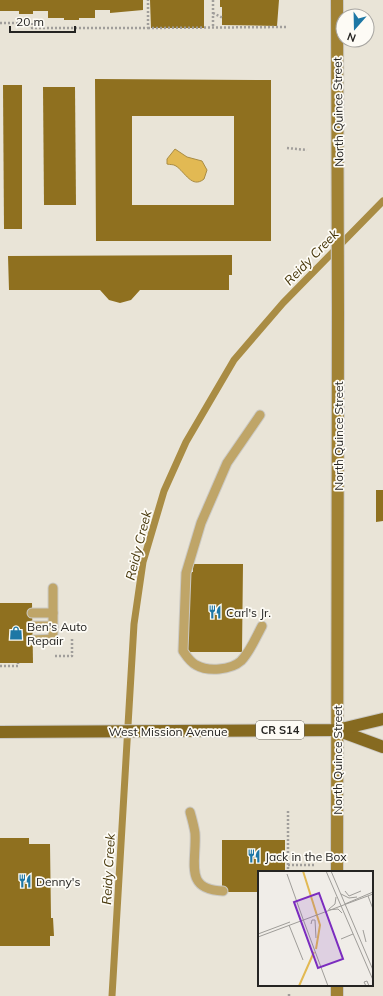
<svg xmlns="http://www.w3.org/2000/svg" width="383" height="996" viewBox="0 0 383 996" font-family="Mulish,sans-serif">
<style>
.built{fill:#e9e4d7;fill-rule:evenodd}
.water{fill:#e2b953;stroke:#a98c44}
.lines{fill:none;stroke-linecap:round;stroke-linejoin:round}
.stream{stroke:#a98c44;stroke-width:7}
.building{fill:#8f701f;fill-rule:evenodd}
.lane-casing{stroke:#cbc9c4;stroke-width:11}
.secondary-casing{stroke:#cbc9c4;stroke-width:14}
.primary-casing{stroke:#cbc9c4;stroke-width:14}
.path{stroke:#a19e9b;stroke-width:2.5;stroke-dasharray:2 2;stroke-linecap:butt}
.lane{stroke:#bfa568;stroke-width:9}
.secondary{stroke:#a18234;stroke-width:12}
.primary{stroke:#866a20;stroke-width:12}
.labels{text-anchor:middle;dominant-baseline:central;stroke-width:3.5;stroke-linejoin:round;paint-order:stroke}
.shield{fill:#fdfbf5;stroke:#666461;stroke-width:1}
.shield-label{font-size:11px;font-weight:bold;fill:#252422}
.street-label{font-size:12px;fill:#252422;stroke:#fdfbf5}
.poi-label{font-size:12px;fill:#252422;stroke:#fdfbf5;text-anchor:start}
.water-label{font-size:13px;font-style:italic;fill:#47370a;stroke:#fdfbf5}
.inset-river{fill:none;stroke:#e2b953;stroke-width:2}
.inset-road{fill:none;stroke:#9f9d99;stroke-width:1}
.view{fill:#7b2cbf;fill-opacity:0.15;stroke:#7b2cbf;stroke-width:2}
.inset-edge{fill:none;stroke:#252422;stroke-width:2}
</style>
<rect width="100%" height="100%" fill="#f0ede8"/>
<path class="built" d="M0,0h383v996h-383zM343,16h24v24h-24zM259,872h113v113h-113z"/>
<path class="water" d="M175,149l12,8 15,4 5,9 -3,9c-12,10 -19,-7 -28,-13 -3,-2 -5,-1 -9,-2v-5z"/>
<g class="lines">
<polyline class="stream" points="112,996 134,624 143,562 164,491 186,442 234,360 283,303 383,201"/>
</g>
<g class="building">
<polygon points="0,0 143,0 143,10 110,13 110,10 95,10 95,18 79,18 79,20 64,20 64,18 48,18 48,11 33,11 33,14 19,14 19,11 0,11"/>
<polygon points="150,0 204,0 204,28 151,28"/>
<polygon points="220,0 279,0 277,26 222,25 222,7 220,7"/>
<path d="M95,79l176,1v161h-175zM132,116h102v89h-102z"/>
<polygon points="3,85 22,85 22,229 4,229"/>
<polygon points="43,87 75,87 76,205 44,205"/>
<polygon points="232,255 232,275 229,275 229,290 140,290 131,300 120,303 109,300 100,290 9,290 8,256"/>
<polygon points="376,490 383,490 383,521 376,522"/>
<polygon points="193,564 243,564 242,652 187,652 188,572 193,572"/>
<polygon points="0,603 32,603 33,663 0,663"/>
<polygon points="0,838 29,838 29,844 50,844 51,918 53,918 54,936 50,936 50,946 0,946"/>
<polygon points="222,840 285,840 285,872 259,872 259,892 222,892"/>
</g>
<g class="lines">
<g class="lane-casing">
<g id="lane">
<path d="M260,415l-33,48 -26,60 -15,50 -3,78c4,6 7,11 13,14 12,7 35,5 45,-4 9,-9 15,-24 21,-35"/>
<polyline points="32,613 53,613"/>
<polyline points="32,626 53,626"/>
<polyline points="33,640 53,639 53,588"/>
<path d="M190,812c2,7 4,14 5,21 2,28 -12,57 28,58"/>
</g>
</g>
<g class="secondary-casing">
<g id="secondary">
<polyline points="337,0 338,312 337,872"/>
<polyline points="337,985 337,996"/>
</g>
</g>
<g class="primary-casing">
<g id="primary">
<polyline points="337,730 383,747"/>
<polyline points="0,732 337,730 383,719"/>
</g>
</g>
<g class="path">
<polyline points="213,0 213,27"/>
<polyline points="213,13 223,18"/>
<polyline points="0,23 32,23 32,28 148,28 148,0"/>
<polyline points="148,28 287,27"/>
<polyline points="287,148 307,150"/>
<polyline points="55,656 72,656 72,639"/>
<polyline points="0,666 18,666 18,663"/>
<polyline points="288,811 288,872"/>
<polyline points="288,865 315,865"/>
<polyline points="289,994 289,996"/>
</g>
<use href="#lane" class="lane"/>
<use href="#secondary" class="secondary"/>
<use href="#primary" class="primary"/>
</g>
<defs>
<g id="restaurant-bare" transform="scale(1.08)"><path d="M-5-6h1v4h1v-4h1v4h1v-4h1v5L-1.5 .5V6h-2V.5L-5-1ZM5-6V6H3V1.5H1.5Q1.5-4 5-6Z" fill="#1d77a5" stroke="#fdfbf5" stroke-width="2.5" paint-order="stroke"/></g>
<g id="shop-bare" transform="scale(1.08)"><path d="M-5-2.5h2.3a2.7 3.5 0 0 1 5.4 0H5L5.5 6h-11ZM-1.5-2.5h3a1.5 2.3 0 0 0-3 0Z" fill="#1d77a5" stroke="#fdfbf5" stroke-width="2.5" paint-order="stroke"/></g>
</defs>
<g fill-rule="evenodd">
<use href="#restaurant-bare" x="215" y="612"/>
<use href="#shop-bare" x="16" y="633"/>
<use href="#restaurant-bare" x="254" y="856"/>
<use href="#restaurant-bare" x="25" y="881"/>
</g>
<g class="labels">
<rect class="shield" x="256" y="721" width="48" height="18" rx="3"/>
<g class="shield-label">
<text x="280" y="730">CR S14</text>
</g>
<g class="street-label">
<text transform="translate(338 112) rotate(-91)">North Quince Street</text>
<text transform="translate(338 436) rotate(-90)">North Quince Street</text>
<text x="168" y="731">West Mission Avenue</text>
<text transform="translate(337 760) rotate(-90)">North Quince Street</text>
</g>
<g class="poi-label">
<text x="226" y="612">Carl's Jr.</text>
<text x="27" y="626">Ben's Auto<tspan x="27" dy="14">Repair</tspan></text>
<text x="265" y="856">Jack in the Box</text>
<text x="36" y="881">Denny's</text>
</g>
<g class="water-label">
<text transform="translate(311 257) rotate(-46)">Reidy Creek</text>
<text transform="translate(138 545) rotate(-76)">Reidy Creek</text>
<text transform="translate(108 869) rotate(-87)">Reidy Creek</text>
</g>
</g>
<g transform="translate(258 871)">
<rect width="115" height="115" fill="#f0ede8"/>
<path class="inset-river" d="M45,0l17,54 -4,24M41,115l15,-34"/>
<path class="inset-road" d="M68,0l47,109M73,0l42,99M29,3l16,45M87,20l4,5 12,-5M83,23l8,4 8,-1M110,25l5,13M87,33l28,-12M71,38l6,-5 1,-7M70,39l10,-1 4,4M45,48l25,67M53,53l1,-4h3l1,18M31,54l14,35M105,59l3,12M0,63l32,-12M0,66l115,-43M83,68l12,-5M108,115l-2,-4 3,-1 2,5"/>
<path class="view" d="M61,22l24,66 -25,9 -24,-66z"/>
<rect width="115" height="115" class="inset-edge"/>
</g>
<g transform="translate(355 28) rotate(200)"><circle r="19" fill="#fdfbf5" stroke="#a7a5a1"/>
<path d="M0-3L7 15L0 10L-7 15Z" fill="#1d77a5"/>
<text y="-6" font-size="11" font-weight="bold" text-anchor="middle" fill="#252422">N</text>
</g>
<path d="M10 26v6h65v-6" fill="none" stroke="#252422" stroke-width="2"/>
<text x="16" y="26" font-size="12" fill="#252422" stroke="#fdfbf5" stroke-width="3" paint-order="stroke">20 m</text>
</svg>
